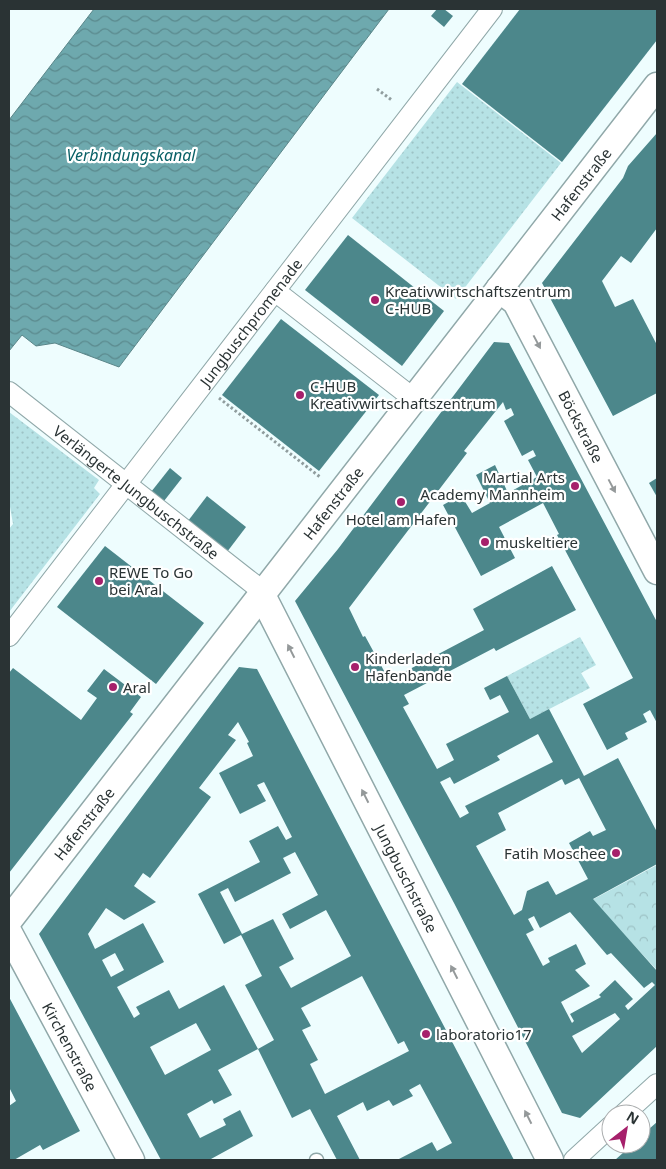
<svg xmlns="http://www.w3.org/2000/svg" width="666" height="1169" viewBox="0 0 666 1169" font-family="'Noto Sans',sans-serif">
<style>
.grass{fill:url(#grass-dots)}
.park{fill:url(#park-crowns)}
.water{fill:url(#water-waves);stroke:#5a8689}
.building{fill:#4c878b;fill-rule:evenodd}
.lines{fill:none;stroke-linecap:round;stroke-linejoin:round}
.service-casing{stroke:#90a8a9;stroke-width:15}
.pedestrian-casing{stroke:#90a8a9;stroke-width:22}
.minor-casing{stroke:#90a8a9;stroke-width:29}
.path{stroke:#909d9e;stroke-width:3;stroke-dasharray:2.5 2.5;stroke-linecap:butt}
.service{stroke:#fff;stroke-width:12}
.pedestrian{stroke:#fff;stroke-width:20}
.minor{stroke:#fff;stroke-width:26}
.oneway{fill:#94999a}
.poi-dot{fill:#a6206b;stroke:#fff;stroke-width:2}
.labels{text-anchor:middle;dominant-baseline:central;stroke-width:4.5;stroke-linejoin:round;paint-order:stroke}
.street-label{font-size:15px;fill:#2a3334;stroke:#fff}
.poi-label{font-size:15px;fill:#2a3334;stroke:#fff;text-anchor:start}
.water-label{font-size:16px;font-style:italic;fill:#096066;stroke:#fff}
</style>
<defs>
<pattern id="grass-dots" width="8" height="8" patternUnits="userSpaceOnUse" patternTransform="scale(1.25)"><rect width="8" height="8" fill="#b6e2e5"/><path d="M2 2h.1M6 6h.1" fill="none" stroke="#9dc2c5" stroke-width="1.8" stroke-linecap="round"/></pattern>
<pattern id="park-crowns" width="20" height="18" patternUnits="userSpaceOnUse" patternTransform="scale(1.25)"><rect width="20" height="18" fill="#b6e2e5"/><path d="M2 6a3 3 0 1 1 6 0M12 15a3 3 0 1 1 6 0" fill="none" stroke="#9dc2c5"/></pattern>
<pattern id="water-waves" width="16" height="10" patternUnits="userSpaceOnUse" patternTransform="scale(1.25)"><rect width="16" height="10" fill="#6ea9ae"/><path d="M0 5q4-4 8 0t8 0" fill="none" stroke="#5b8a8e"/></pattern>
</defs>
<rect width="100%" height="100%" fill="#eefdfe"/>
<g class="grass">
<polygon points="457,82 561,163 456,299 352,218"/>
<polygon points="9,412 99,480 94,488 100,494 9,612 9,529 13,524 9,501"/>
<polygon points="580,637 596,665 581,673 590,688 530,719 507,676"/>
</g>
<polygon class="park" points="657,865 657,970 592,900"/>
<polygon class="water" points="94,9 389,9 119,367 55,343 36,346 22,335 9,351 9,120"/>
<g class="building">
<polygon points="437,9 444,9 453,16 444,27 431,16"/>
<polygon points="520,9 657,9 657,40 562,162 462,84"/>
<polygon points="657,133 657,228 631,263 621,256 602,281 615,307 633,299 657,345 657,393 613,416 542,283 623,178 628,166"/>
<polygon points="348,235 444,311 402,366 305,290"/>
<polygon points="281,319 379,395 319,471 222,395"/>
<path d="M494,342l15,1 148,279v101l-7,-13 -7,4 4,8 -22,11 3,6 -21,11 -24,-46 50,-26 -76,-143 2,-1 -16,-31 -44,24 16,31 -34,18 -38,-71 18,-10 11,18 18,-10 -14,-28 19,-10 13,28 29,-16 -9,-17 8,-4 -3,-6 -11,6 -18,-35 10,-6 -3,-7 -5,2 -3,-8 -39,49 3,2 -118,155 14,29 2,-1 24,44 95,-50 -11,-21 79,-43 24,44 -80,41 -2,-3 -90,47 5,9 -6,3 34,62 17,-9 -8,-16 63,-32 -9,-17 -10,5 -6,-12 23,-12 23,43 19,-10 35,67 34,-18 39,74v32l-64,35 64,72v75l-77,72 -18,-5 -108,-210 -159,-302 43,-52zM538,734l15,28 -88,44 4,7 -9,5 -20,-36 10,-5 4,7 46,-24 -3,-4zM579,778l27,52 -13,6 -3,-5 -21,12 19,36 -32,16 -8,-14 -21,10 -5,19 -8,5 -38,-69 30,-16 -8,-17 64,-34 3,6zM570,912l37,43 4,-2 33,35 8,-6 3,3 -27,25 -3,-4 8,-7 -18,-19 -16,15 2,2 -31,17 4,7 -2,2 -11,-21 29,-16 -15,-16 11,-6 -10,-20 -28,14 2,4 -7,4 -17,-32 8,-4 -6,-11 6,-3 6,12zM615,1013l5,6 -38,34 -10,-17z"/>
<polygon points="170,468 182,478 164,501 151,492"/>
<polygon points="657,478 657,497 649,483"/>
<polygon points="207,496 246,527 227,552 188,521"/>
<polygon points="105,546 204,623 156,684 57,607"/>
<path d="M239,667l18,2 257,491h-117l35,-18 5,9 15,-8 -32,-59 -11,6 4,6 -20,10 -4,-6 -22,11 -4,-9 -26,14 23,44h-23l-27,-51 -18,9 -34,-69 16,-9 -29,-55 17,-9 -21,-41 -17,9 -26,-50 62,-32 -11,-21 29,-15 8,14 6,-3 -28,-55 -7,3 9,16 -26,13 -21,-41 34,-17 -6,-13 2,-1 -11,-20 -10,13 8,5 -37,48 12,9 -61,81 -7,-5 -9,13 22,16 -32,18 -18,-12 -18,26 7,15 48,-26 21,39 -47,25 17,31 6,-4 -4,-7 33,-17 10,19 45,-24 34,64 -40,21 14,25 -18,9 -2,-4 -25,14 13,24 26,-13 -3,-6 17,-9 13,26 -42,23 1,1h-51l-122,-226zM295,852l23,43 -36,19 8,15 36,-19 25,46 -60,32 -12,-21 15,-8 -21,-40 -31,15 -22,-42 8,-4 7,14 56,-29 -8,-15zM115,953l9,17 -13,7 -9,-17zM362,976l36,68 6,-3 5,10 -84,43 -15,-30 8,-4 -16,-30 9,-4 -10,-18zM196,1023l15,27 -46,25 -15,-28z"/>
<polygon points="13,668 81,720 97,698 87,691 104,669 141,697 130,712 133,714 9,873 9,673"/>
<polygon points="9,997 80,1131 43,1150 40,1145 14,1160 9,1160 9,1106 16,1101 9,1087"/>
<polygon points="657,1122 657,1160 615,1160 633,1144 641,1144 641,1136"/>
</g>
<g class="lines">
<g class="service-casing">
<polyline id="service" points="316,1160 317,1160"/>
</g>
<g class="pedestrian-casing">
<g id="pedestrian">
<polyline points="275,291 414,399"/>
<path id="s1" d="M9,392l238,187 9,7 6,9"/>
<path id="s2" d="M9,636l483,-627"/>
<polyline points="624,1114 657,1084"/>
<polyline points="574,1160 611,1126"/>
</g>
</g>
<g class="minor-casing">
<g id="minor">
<path id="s3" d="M499,289l17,13 141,269"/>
<path id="s4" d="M262,595l288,565"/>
<path id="s5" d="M9,920l648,-834"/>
<path id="s6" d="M9,933l122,227"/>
</g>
</g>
<g class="path">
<polyline points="377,89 393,101"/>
<polyline points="219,398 320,477"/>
</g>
<use href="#service" class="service"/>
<use href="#pedestrian" class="pedestrian"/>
<use href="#minor" class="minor"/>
</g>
<defs><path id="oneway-solid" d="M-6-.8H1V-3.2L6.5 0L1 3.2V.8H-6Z" transform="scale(1.25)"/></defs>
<g class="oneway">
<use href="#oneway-solid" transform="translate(537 342) rotate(62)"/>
<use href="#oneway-solid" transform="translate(612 486) rotate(62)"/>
<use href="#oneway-solid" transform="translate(291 651) rotate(-117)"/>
<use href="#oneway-solid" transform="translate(365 796) rotate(-117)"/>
<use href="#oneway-solid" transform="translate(454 972) rotate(-117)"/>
<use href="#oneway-solid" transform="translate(528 1117) rotate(-117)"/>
</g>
<g class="poi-dot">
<circle cx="375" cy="300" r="5"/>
<circle cx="300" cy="395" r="5"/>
<circle cx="575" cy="486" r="5"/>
<circle cx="401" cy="502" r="5"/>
<circle cx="485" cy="542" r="5"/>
<circle cx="99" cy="581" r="5"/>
<circle cx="355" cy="667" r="5"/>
<circle cx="113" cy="687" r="5"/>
<circle cx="616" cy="853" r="5"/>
<circle cx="426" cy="1034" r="5"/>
</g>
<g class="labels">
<g class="street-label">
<text stroke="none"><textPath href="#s5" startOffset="932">Hafenstraße</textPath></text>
<text stroke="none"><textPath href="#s2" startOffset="396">Jungbuschpromenade</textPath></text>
<text stroke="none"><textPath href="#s3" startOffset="162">Böckstraße</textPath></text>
<text stroke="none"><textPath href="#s1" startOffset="162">Verlängerte Jungbuschstraße</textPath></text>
<text stroke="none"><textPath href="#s5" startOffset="528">Hafenstraße</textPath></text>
<text stroke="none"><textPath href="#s5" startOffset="122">Hafenstraße</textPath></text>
<text stroke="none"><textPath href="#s4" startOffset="318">Jungbuschstraße</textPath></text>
<text stroke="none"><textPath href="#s6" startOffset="129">Kirchenstraße</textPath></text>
</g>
<g class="poi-label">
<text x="385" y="291">Kreativwirtschaftszentrum<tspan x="385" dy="17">C-HUB</tspan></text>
<text x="310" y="386">C-HUB<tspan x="310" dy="17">Kreativwirtschaftszentrum</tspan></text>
<text x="565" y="477" text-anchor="end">Martial Arts<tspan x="565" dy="17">Academy Mannheim</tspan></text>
<text x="401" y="519" text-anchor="middle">Hotel am Hafen</text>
<text x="495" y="542">muskeltiere</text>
<text x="109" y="572">REWE To Go<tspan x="109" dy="17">bei Aral</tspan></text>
<text x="365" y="658">Kinderladen<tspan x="365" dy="17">Hafenbande</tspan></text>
<text x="123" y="687">Aral</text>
<text x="606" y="853" text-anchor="end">Fatih Moschee</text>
<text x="436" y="1034">laboratorio17</text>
</g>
<g class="water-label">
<text x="131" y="155">Verbindungskanal</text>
</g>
</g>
<rect width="666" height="1169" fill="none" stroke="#2a3334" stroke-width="20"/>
<g transform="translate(626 1129) rotate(31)"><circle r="24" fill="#ffffff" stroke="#aaadae"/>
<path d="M0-4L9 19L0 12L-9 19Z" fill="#a6206b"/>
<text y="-8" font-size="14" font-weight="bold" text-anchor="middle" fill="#2a3334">N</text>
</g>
</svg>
